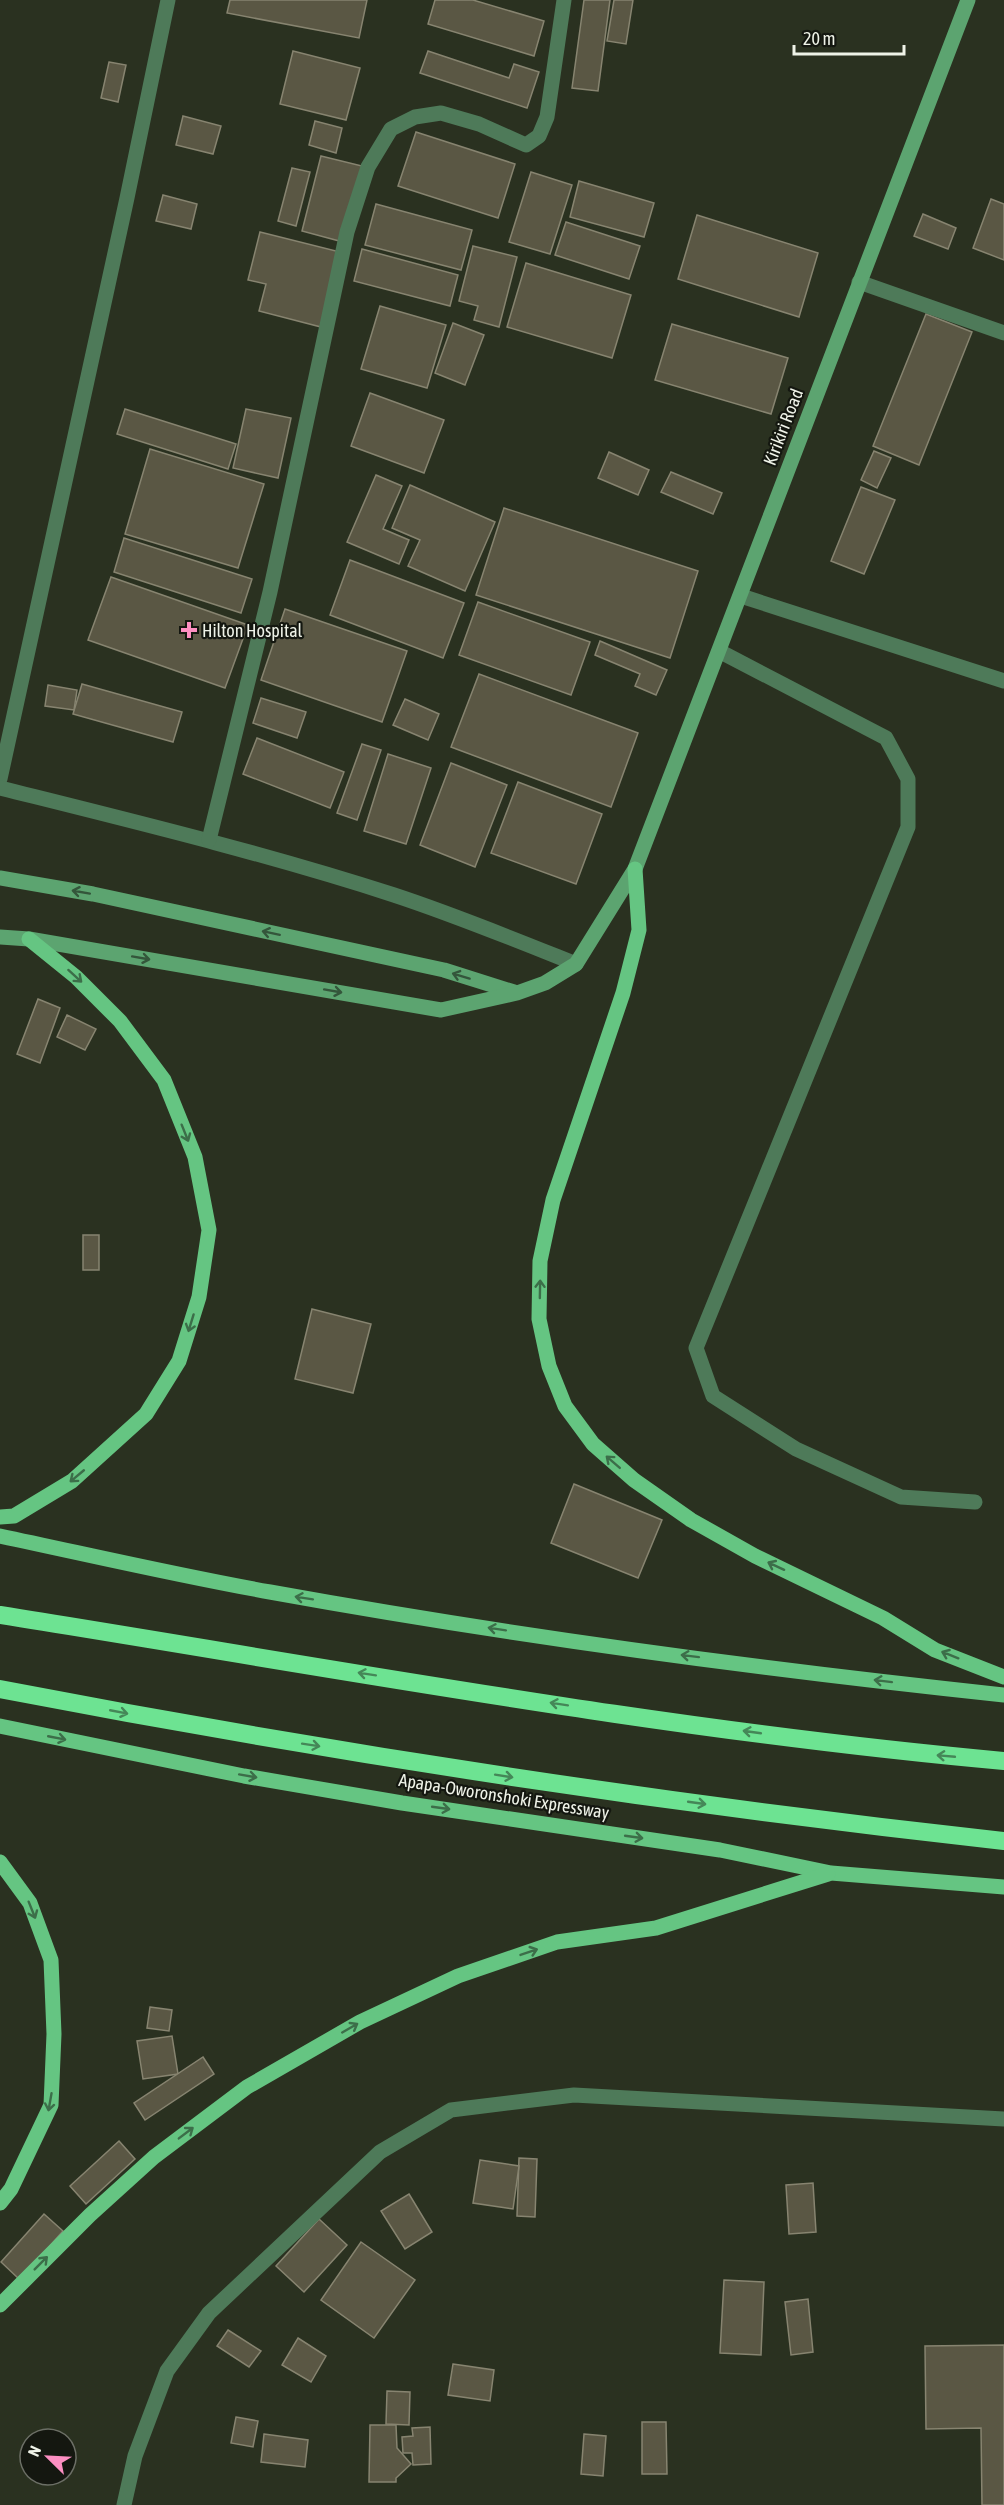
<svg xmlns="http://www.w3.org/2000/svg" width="1004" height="2505" viewBox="0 0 1004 2505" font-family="'Asap Condensed',sans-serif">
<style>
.building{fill:#5a5744;stroke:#878470;stroke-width:1.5}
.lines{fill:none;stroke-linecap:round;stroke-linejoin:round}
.service{stroke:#4e7a59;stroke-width:15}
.minor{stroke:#4e7a59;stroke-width:15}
.secondary{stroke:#5ca470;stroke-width:15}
.primary{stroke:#65c582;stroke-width:15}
.motorway{stroke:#6de392;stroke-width:18}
.oneway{stroke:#34563b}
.oneway2{stroke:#3c6e49}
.oneway3{stroke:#458758}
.poi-dot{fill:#fc8fc2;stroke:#141710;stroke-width:2}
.labels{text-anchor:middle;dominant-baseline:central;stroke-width:4.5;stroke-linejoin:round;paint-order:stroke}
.street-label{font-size:18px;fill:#eff3e8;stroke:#141710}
.poi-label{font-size:18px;fill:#eff3e8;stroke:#141710;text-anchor:start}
</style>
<rect width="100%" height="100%" fill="#2a3120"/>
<g class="building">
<polygon points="230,0 367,0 359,38 227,13"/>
<polygon points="435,0 473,0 544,21 534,56 428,24"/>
<polygon points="584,0 610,0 598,91 572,88"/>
<polygon points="614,0 633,0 626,44 607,41"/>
<polygon points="293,51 360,68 346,120 280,104"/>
<polygon points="428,51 509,78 514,64 539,72 527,108 420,73"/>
<polygon points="109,62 126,65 118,102 101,98"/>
<polygon points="183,116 221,126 213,154 176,145"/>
<polygon points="315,121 342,128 336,153 309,145"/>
<polygon points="416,132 515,164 498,218 398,186"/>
<polygon points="321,156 362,166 343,242 302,231"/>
<polygon points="292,168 310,172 296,226 278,221"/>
<polygon points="531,172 572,185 550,254 509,242"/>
<polygon points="579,181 654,203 644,237 570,217"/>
<polygon points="163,195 197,204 191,229 156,221"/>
<polygon points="991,199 1004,204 1004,260 973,248"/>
<polygon points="376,204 472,230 461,270 365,245"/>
<polygon points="923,214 956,228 948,249 914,236"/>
<polygon points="697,215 818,253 799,317 678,279"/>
<polygon points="566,222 640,246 629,279 555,255"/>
<polygon points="260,232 340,252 321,327 259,311 266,284 248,280"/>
<polygon points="473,246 517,257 499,327 474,320 478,306 459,301"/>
<polygon points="362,249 458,275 450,306 354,281"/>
<polygon points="526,263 631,295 612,358 507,327"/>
<polygon points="380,306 446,325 427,388 361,369"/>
<polygon points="926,314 972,332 919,465 873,446"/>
<polygon points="453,323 484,335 465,385 435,373"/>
<polygon points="672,324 788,358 771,414 655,380"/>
<polygon points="370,393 444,420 424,473 351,446"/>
<polygon points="125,409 236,444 228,469 117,434"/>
<polygon points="246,409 291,418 278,478 233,468"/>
<polygon points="150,449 264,484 238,568 125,534"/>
<polygon points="874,451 891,458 877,488 861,480"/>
<polygon points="609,452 649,470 638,495 598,478"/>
<polygon points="671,472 722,493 713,514 661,492"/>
<polygon points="376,475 402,486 383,529 409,540 399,564 347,542"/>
<polygon points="410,485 495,522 465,591 408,566 420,540 392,528"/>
<polygon points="861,487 895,500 864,574 831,561"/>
<polygon points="504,508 698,571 670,658 476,595"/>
<polygon points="124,538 252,579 241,613 114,572"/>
<polygon points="350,560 464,603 443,658 330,615"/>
<polygon points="111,577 248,625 225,688 88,640"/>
<polygon points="478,602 590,642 571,695 459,655"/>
<polygon points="285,609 407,651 382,722 261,680"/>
<polygon points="600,641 667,670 656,695 635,686 640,674 595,655"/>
<polygon points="479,674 638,733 611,807 451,747"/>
<polygon points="82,684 182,712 173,742 73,714"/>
<polygon points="48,685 77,690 74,710 45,706"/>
<polygon points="261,698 306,712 297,738 253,723"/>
<polygon points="405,699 439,714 428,740 393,725"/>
<polygon points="257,738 344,772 330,808 243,774"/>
<polygon points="362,744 381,750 357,820 337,813"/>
<polygon points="388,754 431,768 406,844 364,831"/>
<polygon points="451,763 507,785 475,867 420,845"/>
<polygon points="518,782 602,814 576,884 491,853"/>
<polygon points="38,999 60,1008 40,1063 17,1054"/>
<polygon points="67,1015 96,1029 85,1050 57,1037"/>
<rect x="83" y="1235" width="16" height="35"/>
<polygon points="312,1309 371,1324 353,1393 295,1379"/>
<polygon points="574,1484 662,1520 638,1578 551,1543"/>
<polygon points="150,2007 172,2010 169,2031 147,2028"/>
<polygon points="172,2036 178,2074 143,2079 137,2041"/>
<polygon points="203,2057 214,2074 145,2120 134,2103"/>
<polygon points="119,2141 135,2159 86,2204 70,2186"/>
<polygon points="519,2158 537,2159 535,2217 517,2216"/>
<polygon points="480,2160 519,2166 513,2209 473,2203"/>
<polygon points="813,2183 816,2232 789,2234 786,2185"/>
<polygon points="409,2194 432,2232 405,2249 381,2211"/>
<polygon points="44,2214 63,2231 20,2280 1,2262"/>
<polygon points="319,2219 347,2245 304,2292 276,2266"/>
<polygon points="361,2242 415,2280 374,2338 321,2300"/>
<polygon points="724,2280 764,2282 761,2355 720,2353"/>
<polygon points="808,2299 813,2352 791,2355 785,2302"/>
<polygon points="228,2330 261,2351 249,2367 217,2346"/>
<polygon points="298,2338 326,2356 311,2382 282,2365"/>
<polygon points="1004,2345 1004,2505 982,2505 981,2428 926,2429 925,2346"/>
<polygon points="453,2364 494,2370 490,2401 448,2395"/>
<polygon points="387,2391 410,2392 409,2425 386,2424"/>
<polygon points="236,2417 258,2421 253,2447 231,2443"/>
<polygon points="642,2422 666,2422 667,2474 642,2474"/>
<polygon points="370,2425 396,2425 397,2448 411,2464 396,2478 396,2482 369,2482"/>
<polygon points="430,2427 431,2464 413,2465 412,2453 403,2453 402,2437 413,2436 412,2428"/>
<polygon points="264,2434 308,2440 305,2467 261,2462"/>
<polygon points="584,2434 606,2436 603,2476 581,2474"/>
</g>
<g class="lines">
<g class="service">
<polyline points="719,651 886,738 908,779 908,827 696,1348 713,1396 796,1449 901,1497 975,1502"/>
<polyline points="124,2505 135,2456 167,2371 209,2313 380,2152 451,2110 574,2095 1004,2119"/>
</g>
<g class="minor">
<polyline points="859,282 1004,333"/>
<polyline points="741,596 1004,681"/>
<polyline points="0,779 127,198 168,0"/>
<path d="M0,788c132,33 264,65 394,107 61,20 122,45 182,69"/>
<polyline points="209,840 270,592 347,232 368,167 391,129 415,117 441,113 479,124 526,145 539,136 547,117 564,0"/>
</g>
<g class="secondary">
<polyline points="0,878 93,894 444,970 514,992"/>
<polyline points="0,937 29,939 441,1010 517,993 545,983 576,964 635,869 968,0"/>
</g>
<g class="primary">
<polyline points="635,869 639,930 623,993 553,1200 540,1261 539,1319 549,1366 565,1406 593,1444 634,1480 691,1520 755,1556 883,1618 935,1650 1004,1677"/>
<polyline points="0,1517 14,1516 72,1481 146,1414 179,1361 199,1297 209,1230 195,1157 164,1080 120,1021 76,977 29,939"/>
<path d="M0,1536c90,19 180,40 270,56 243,44 489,77 734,103"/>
<polyline points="0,1726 244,1776 402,1803 720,1850 831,1873 1004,1887"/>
<polyline points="0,1862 30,1903 51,1960 54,2034 51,2105 11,2189 0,2203"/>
<polyline points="0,2305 90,2215 154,2157 247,2087 360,2022 458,1976 557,1942 656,1928 828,1874"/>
</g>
<g class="motorway">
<path d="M0,1615c333,53 669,116 1004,146"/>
<path d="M0,1689c332,64 667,115 1004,152"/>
</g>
</g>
<defs><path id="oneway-shaft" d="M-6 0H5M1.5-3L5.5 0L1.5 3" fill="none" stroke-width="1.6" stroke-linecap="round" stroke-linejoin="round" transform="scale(1.5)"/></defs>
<g class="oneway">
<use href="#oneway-shaft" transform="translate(81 892) rotate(-170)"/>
<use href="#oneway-shaft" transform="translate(271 933) rotate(-168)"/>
<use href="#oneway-shaft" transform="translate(141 958) rotate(10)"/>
<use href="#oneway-shaft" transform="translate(461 976) rotate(-163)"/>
<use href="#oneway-shaft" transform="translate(333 991) rotate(10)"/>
</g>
<g class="oneway2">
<use href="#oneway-shaft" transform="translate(75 976) rotate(42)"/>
<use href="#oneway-shaft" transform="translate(185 1133) rotate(68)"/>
<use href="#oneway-shaft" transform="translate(540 1289) rotate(-89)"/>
<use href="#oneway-shaft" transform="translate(191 1323) rotate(107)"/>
<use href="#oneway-shaft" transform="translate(613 1462) rotate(-139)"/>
<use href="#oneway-shaft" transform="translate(77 1476) rotate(140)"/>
<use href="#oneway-shaft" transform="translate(776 1566) rotate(-155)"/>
<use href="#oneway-shaft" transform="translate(304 1598) rotate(-171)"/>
<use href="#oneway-shaft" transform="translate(497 1629) rotate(-171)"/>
<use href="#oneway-shaft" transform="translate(950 1655) rotate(-158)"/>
<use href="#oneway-shaft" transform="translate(690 1656) rotate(-173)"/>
<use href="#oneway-shaft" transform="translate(883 1681) rotate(-173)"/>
<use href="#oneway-shaft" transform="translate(57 1738) rotate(11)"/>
<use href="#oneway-shaft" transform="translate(248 1776) rotate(10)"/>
<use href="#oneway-shaft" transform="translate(441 1808) rotate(8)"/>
<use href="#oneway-shaft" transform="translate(634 1837) rotate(8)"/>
<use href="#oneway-shaft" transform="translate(32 1910) rotate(68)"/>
<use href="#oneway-shaft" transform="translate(529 1952) rotate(-19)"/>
<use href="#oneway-shaft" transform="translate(350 2028) rotate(-30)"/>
<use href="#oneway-shaft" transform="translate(50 2102) rotate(100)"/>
<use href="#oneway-shaft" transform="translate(186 2133) rotate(-37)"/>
<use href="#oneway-shaft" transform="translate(41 2263) rotate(-45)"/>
</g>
<g class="oneway3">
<use href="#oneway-shaft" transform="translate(367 1674) rotate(-171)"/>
<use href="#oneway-shaft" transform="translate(559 1704) rotate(-171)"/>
<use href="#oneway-shaft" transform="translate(119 1712) rotate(11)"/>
<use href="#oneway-shaft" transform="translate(752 1732) rotate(-172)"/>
<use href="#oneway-shaft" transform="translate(311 1745) rotate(9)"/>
<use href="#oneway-shaft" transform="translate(946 1756) rotate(-175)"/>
<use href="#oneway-shaft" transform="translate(504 1776) rotate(9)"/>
<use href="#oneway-shaft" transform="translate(697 1803) rotate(8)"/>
</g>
<path class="poi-dot" d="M186 621h6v6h6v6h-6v6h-6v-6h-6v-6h6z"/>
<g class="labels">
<g class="street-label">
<text transform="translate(783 427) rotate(-69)">Kirikiri Road</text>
<text transform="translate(504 1796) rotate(9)">Apapa-Oworonshoki Expressway</text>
</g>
<g class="poi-label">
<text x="202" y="630">Hilton Hospital</text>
</g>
</g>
<g transform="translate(48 2457) rotate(294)"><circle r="28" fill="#141710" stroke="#6c6f66" stroke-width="1.5"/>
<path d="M0-4.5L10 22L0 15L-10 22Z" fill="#fc8fc2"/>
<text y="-9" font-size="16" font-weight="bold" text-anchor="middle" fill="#eff3e8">N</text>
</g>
<path d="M794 45v9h110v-9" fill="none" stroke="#eff3e8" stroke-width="3"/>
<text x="803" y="45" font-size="18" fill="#eff3e8" stroke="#141710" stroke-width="4.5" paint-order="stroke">20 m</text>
</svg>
